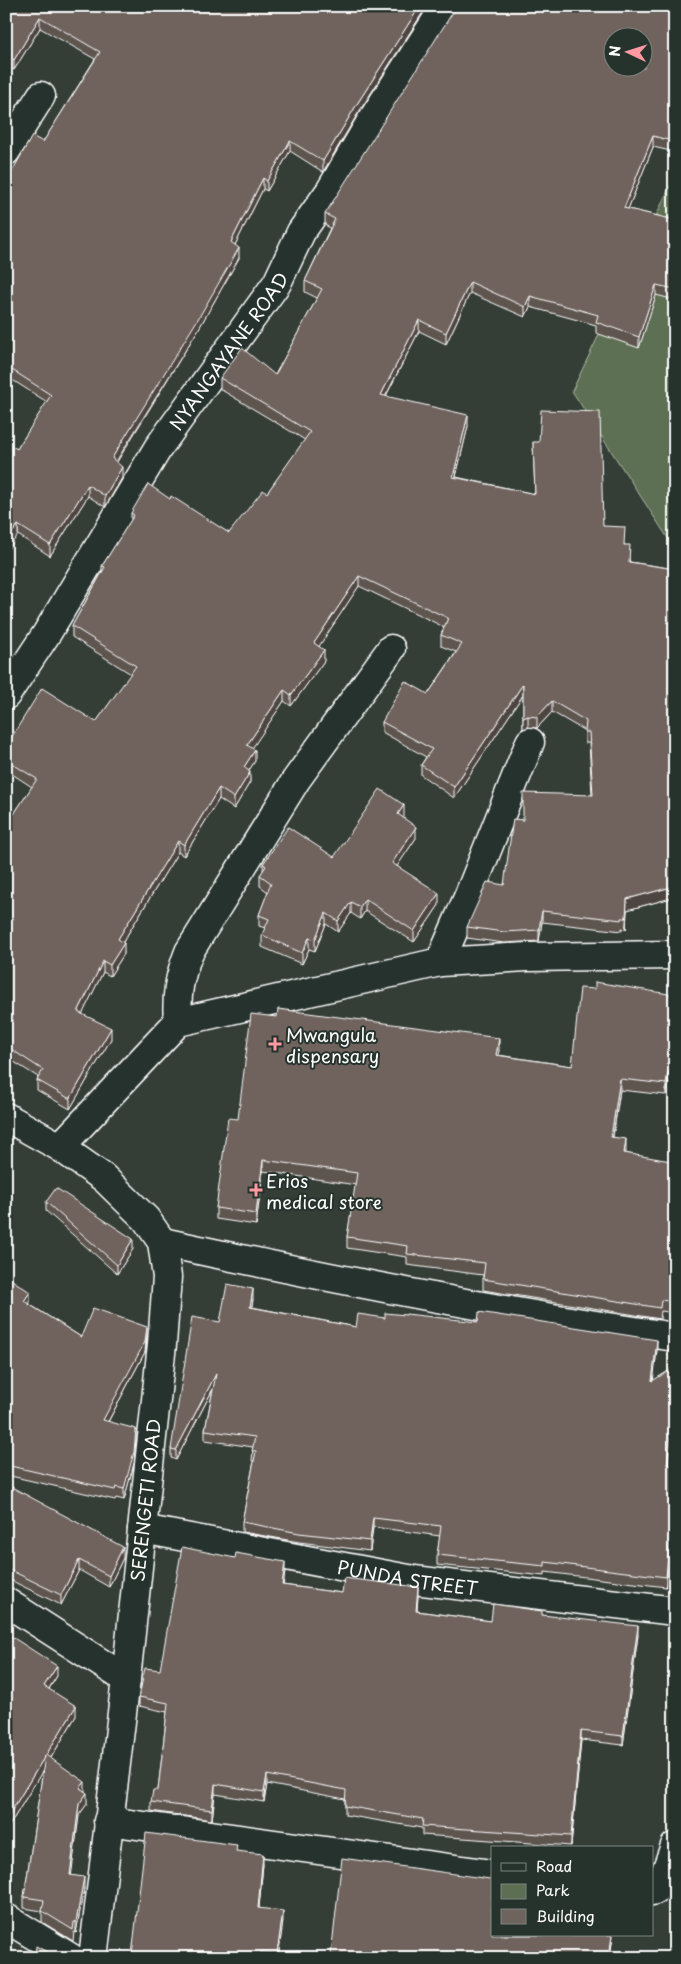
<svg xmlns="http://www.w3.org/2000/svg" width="681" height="1964" viewBox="0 0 681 1964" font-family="'Playpen Sans',sans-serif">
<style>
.green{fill:#5d6f52;stroke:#aeb7a8}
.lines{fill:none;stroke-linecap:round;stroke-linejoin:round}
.minor-casing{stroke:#fff;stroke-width:31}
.minor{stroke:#26332d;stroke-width:28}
.wall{fill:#5f5550;stroke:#fff}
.shaded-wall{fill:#4e4541;stroke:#fff}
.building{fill:#6f635d;stroke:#fff;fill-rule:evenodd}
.poi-dot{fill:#ff9aa2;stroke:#26332d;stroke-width:2}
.labels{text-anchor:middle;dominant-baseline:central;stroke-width:4;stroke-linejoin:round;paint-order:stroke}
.street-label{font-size:18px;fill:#fff;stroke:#26332d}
.poi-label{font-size:18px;fill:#fff;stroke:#26332d;text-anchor:start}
</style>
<rect width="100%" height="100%" fill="#353d37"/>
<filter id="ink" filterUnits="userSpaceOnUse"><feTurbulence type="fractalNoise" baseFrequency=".02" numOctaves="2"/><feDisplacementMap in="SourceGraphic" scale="10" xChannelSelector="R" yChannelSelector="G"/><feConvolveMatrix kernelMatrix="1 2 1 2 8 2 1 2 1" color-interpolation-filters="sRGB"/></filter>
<g filter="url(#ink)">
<polygon class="green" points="675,176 675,549 572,391"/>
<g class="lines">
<g class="minor-casing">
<g id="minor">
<polyline points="6,151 41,96"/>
<path id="s1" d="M6,695l41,-62 111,-185 119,-165 24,-51 29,-41 40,-68 69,-107 11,-10"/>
<polyline points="440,962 469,895 530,742"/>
<path d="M178,1022c-2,-26 1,-45 11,-70l107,-172 95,-131"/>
<polyline points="6,1117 60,1147 104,1178 146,1219 162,1242 167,1277 162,1344 126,1679 93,1958"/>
<polyline points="60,1147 178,1022 440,962 527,957 675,955"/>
<path d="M162,1242c170,37 340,71 513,95"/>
<path id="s2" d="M142,1529l272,51 261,31"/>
<polyline points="6,1602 126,1679"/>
<polyline points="108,1821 492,1874"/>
<polyline points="652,1891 655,1890 665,1874 675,1846"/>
<polyline points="6,1918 71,1958"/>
</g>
</g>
<use href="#minor" class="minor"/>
</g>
<g class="wall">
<polygon points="6,6 426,8 357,115 323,172 290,151 267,191 263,189 235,245 239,258 198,330 117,462 122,478 105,507 88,496 50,556 18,535 17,449 47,402 6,376 6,182 43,142 95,59 40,28 14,70 6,66"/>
<polygon points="675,6 675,152 653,147 628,209 675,220 675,300 656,295 639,348 596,333 596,325 530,307 525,317 470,293 446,344 419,331 386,396 468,426 456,477 535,494 533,442 603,526 625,545 630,562 675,569 675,897 627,910 626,929 622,928 622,931 542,922 539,941 504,943 467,938 467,927 504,885 523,820 592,795 589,743 585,743 585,731 552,712 537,728 528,727 523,729 523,695 454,798 421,775 421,765 426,757 382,732 382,722 428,694 456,652 441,646 441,635 444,627 359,586 319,646 324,661 291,706 284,701 252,748 255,761 249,770 250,782 234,809 219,799 184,856 178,852 123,942 124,954 110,976 103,972 82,1014 111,1039 70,1109 37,1090 37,1080 38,1077 6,1057 6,826 32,787 6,770 6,746 96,722 131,674 72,637 72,626 102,572 102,566 131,520 131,513 170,499 229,533 267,493 305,440 220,389 220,378 275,375 317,298 305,292 305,281 330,228 325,225 325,214"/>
<polygon points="404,817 403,818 416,838 397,866 439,905 414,942 365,911 360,919 351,913 338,932 326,924 315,951 309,949 302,964 262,947 262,935 265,928 259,926 259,915 268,892 260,886 260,875 263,871 263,864 334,857"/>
<polygon points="675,995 675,1084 668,1083 666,1095 620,1090 613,1137 626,1151 625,1153 675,1165 675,1313 661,1311 660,1319 483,1290 483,1275 407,1265 407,1257 347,1248 347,1237 356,1185 263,1171 256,1225 216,1219 216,1208 238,1119 499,1050 498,1055 572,1066"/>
<polygon points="46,1202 133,1249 117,1274 46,1211"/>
<polygon points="6,1276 30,1303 29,1304 81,1337 147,1338 145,1352 108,1422 136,1439 134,1463 124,1500 116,1498 115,1500 6,1475"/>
<polygon points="253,1299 252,1307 356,1327 385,1318 657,1350 653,1380 668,1465 675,1466 675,1495 666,1587 545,1572 545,1576 437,1565 437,1555 440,1536 373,1527 370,1551 299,1542 242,1532 242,1522 254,1461 252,1461 253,1447 205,1440 205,1430 213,1389 176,1460 171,1458 171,1449 220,1322"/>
<polygon points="6,1484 123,1558 109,1587 79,1570 61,1605 6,1578"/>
<polygon points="285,1572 283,1585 342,1593 418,1596 417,1611 491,1621 542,1615 638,1635 623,1745 581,1740 571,1846 422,1835 422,1828 345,1815 345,1799 267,1784 264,1802 215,1794 212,1820 151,1811 151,1802 158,1790 167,1712 139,1706 139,1697 160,1670"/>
<polygon points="6,1633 57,1676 49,1689 76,1716 51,1758 85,1792 87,1804 79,1815 71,1875 84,1888 76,1933 74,1932 73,1941 42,1922 42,1911 24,1908 24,1897 43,1770 6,1831"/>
<polygon points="237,1851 263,1864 259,1908 283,1921 278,1958 130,1958"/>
<polygon points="492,1935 613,1935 610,1958 331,1958 331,1955"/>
</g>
<g class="shaded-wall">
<polygon points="420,6 427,6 357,115 323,172 323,161 357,104"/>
<polygon points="40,17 40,28 14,70 14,60"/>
<polygon points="653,136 653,147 624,219 624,208"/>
<polygon points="290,141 290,151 267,191 267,181"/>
<polygon points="263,178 263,189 231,253 231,242"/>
<polygon points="239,248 239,258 198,330 112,468 112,458"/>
<polygon points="470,282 470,293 446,344 446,333"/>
<polygon points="656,285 656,295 639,348 639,337"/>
<polygon points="530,296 530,307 525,317 525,307"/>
<polygon points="419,320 419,331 381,405 381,395"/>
<polygon points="468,415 468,426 453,488 453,477"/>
<polygon points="122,467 122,478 105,507 105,496"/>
<polygon points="88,485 88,496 50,556 50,545"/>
<polygon points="18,525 18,535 6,552 6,541"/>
<polygon points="359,576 359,586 314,654 314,643"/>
<polygon points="324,650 324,661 291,706 291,695"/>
<polygon points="523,684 523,695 454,798 454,787"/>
<polygon points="284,690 284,701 247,756 247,745"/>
<polygon points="552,701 552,712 537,728 537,717"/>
<polygon points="528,716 528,727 523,729 523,718"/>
<polygon points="255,750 255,761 244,778 244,767"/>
<polygon points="250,772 250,782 234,809 234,798"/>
<polygon points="219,788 219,799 184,856 184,845"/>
<polygon points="404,805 404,817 398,825 398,814"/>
<polygon points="416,827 416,838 392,874 392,863"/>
<polygon points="178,841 178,852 118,950 118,939"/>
<polygon points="675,886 675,897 627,910 626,929 627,899"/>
<polygon points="439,893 439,905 414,942 414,931"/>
<polygon points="365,899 365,911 360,919 360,907"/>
<polygon points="351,902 351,913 338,932 338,921"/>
<polygon points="542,911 542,922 539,941 539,930"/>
<polygon points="326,913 326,924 315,951 315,940"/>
<polygon points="309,938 309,949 302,964 302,953"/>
<polygon points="124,943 124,954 110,976 110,965"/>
<polygon points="103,961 103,972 78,1023 78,1012"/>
<polygon points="111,1028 111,1039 70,1109 70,1099"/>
<polygon points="499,1038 499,1050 496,1066 496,1055"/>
<polygon points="668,1072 668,1083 666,1095 666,1084"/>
<polygon points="620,1079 620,1090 611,1148 611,1137"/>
<polygon points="626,1139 626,1151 624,1164 624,1153"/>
<polygon points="263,1160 263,1171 256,1225 256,1214"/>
<polygon points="133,1239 133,1249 117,1274 117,1265"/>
<polygon points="253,1289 253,1299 250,1317 250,1307"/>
<polygon points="30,1292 30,1303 24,1312 24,1301"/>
<polygon points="147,1327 145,1352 103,1431 103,1420"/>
<polygon points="657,1340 657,1350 652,1391 652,1381"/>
<polygon points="216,1374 216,1383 176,1460 176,1450"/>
<polygon points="675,1388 675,1398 667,1475 667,1465"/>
<polygon points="136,1429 136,1439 134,1463 124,1500 124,1489"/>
<polygon points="675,1485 675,1495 666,1587 666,1577"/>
<polygon points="373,1518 373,1527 370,1551 370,1541"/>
<polygon points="123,1547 123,1558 109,1587 109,1576"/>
<polygon points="79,1560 79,1570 61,1605 61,1595"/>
<polygon points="285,1562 285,1572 282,1594 282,1585"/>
<polygon points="418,1587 418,1596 416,1621 416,1611"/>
<polygon points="638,1626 638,1635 623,1745 623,1736"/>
<polygon points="57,1666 57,1676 44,1696 44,1686"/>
<polygon points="76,1706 76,1716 46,1766 46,1755"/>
<polygon points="581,1731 581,1740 571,1846 571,1836"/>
<polygon points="45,1756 45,1767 6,1831 6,1820"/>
<polygon points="267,1775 267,1784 264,1802 264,1792"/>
<polygon points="85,1782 85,1792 80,1788"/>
<polygon points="215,1784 215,1794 212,1820 212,1810"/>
<polygon points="87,1793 87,1804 79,1815 70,1886 70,1875 79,1804"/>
<polygon points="263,1854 263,1864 258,1917 258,1908"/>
<polygon points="84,1877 84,1888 76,1933 76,1922"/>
<polygon points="283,1911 283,1921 278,1958 277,1958 277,1953"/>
<polygon points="612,1935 613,1935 610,1958 609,1958"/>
</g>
<g class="building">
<polygon points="6,6 420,6 357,104 323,161 290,141 267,181 263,178 231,242 239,248 198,319 112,458 122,467 105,496 88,485 50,545 18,525 6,541 6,442 17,449 51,395 6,366 6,182 32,136 43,142 100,52 40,17 14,60 6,55"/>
<path d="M459,6h216v136l-22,-6 -29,72 51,12v69l-19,-4 -17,52 -43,-15 2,-7 -68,-19 -5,11 -55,-25 -24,51 -27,-13 -38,75 87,20 -15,62 82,17 -2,-52h6l2,-32 59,2 3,114 22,1 -1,18h6l-1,17 46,7v317l-48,13 -1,19h-4v2l-80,-9 -3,19 -35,2 -37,-5 20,-45 17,3 9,-66 10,1v-27l70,2 -4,-63h-4l1,-11 -34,-20 -15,16 -9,-1 -5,2v-34l-69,103 -33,-22 11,-16 -50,-27 23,-41 23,13 34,-50 -21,-9 7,-17 -89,-42 -45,67 10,7 -33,45 -7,-5 -37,55 8,5 -11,17 6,5 -16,26 -15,-10 -35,57 -6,-4 -60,98 6,4 -14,22 -7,-4 -25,51 33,16 -41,71 -33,-19 6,-10 -37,-24v-220l31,-47 -31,-19v-14l36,-58 54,34 40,-56 -64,-40 33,-59 -3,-1 32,-51 -3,-2 17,-29 22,15 1,-3 58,37 34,-43 4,3 43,-61 -90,-54 22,-30 33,27 47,-86 -17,-8 30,-62 -10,-5 126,-199zM614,38h30v30h-30z"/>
<polygon points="380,789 404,805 398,814 416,827 392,863 439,893 414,931 365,899 360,907 351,902 338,921 326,913 315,940 309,938 302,953 262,935 269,919 259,915 271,883 260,875 266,866 263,864 288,827 334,857"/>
<polygon points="595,982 675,995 675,1072 668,1072 666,1084 620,1079 611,1137 626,1139 624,1153 671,1161 671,1164 675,1165 675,1302 661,1300 660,1308 483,1279 485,1263 407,1254 408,1246 347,1237 357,1173 263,1160 256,1214 216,1208 228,1118 238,1119 251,1014 277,1017 278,1009 499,1038 496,1055 572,1066 580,988 595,989"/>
<polygon points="56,1188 133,1239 117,1265 46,1202"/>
<polygon points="6,1276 30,1292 24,1301 81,1337 93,1308 147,1327 145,1342 103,1420 136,1429 134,1452 124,1489 116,1487 115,1490 6,1465"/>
<polygon points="227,1284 253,1289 250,1307 356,1327 358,1314 385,1318 385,1313 406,1315 406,1314 478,1322 479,1312 657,1340 652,1381 675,1367 675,1388 667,1465 675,1466 675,1485 666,1577 545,1562 545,1566 437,1555 441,1526 373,1518 370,1541 299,1533 242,1522 256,1451 252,1451 255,1437 205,1430 216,1374 176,1450 171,1449 192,1317 220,1322"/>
<polygon points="6,1484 123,1547 109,1576 79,1560 61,1595 6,1568"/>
<polygon points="182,1547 235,1558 236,1553 285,1562 282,1585 342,1593 344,1578 418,1587 416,1611 491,1621 493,1604 542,1611 542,1615 638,1626 623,1736 581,1731 571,1836 422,1826 423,1819 345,1806 346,1790 267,1775 264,1792 215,1784 212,1810 151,1802 153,1790 158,1790 168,1703 139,1697 145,1668 160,1670"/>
<polygon points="6,1633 57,1666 44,1686 76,1706 46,1755 85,1782 80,1788 87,1793 79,1804 70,1875 84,1877 76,1922 74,1922 73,1930 42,1911 44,1900 24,1897 45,1756 6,1820"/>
<polygon points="146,1833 237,1845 236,1851 263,1854 258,1908 283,1911 277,1953 261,1952 261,1958 130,1958 130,1955 132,1955"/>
<polygon points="342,1858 490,1879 492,1878 492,1935 612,1935 609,1958 468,1958 447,1955 446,1958 368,1958 331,1955"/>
<polygon points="36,1946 58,1958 35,1958"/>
</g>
</g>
<g class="poi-dot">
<path d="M272.5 1036.5h5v5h5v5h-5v5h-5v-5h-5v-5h5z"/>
<path d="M253.5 1182.5h5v5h5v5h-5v5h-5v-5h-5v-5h5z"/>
</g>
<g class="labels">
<g class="street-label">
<text stroke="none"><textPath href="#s1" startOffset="410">NYANGAYANE ROAD</textPath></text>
<text transform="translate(145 1500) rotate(-84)">SERENGETI ROAD</text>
<text stroke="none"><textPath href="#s2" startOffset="270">PUNDA STREET</textPath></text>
</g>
<g class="poi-label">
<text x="286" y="1034">Mwangula<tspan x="286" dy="21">dispensary</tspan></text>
<text x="266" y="1180">Erios<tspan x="266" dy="21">medical store</tspan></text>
</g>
</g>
<rect width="681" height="1964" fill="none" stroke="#26332d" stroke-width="25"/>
<rect x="12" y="12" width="656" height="1939" fill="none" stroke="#fff" stroke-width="2" filter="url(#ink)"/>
<rect x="491" y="1846" width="162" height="90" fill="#26332d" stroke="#7d8581"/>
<rect x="501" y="1863" width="25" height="8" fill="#26332d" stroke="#7d8581"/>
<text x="536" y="1872" font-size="15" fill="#ffffff">Road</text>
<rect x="501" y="1884" width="25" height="15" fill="#5d6f52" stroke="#7d8581"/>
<text x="536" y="1896" font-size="15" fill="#ffffff">Park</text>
<rect x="501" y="1909" width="25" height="15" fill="#6f635d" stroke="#7d8581"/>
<text x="536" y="1922" font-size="15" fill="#ffffff">Building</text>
<g transform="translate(628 52) rotate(274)"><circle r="24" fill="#26332d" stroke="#7d8581"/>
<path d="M0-4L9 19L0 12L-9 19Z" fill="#ff9aa2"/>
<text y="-8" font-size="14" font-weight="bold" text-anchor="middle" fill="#ffffff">N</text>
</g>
</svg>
